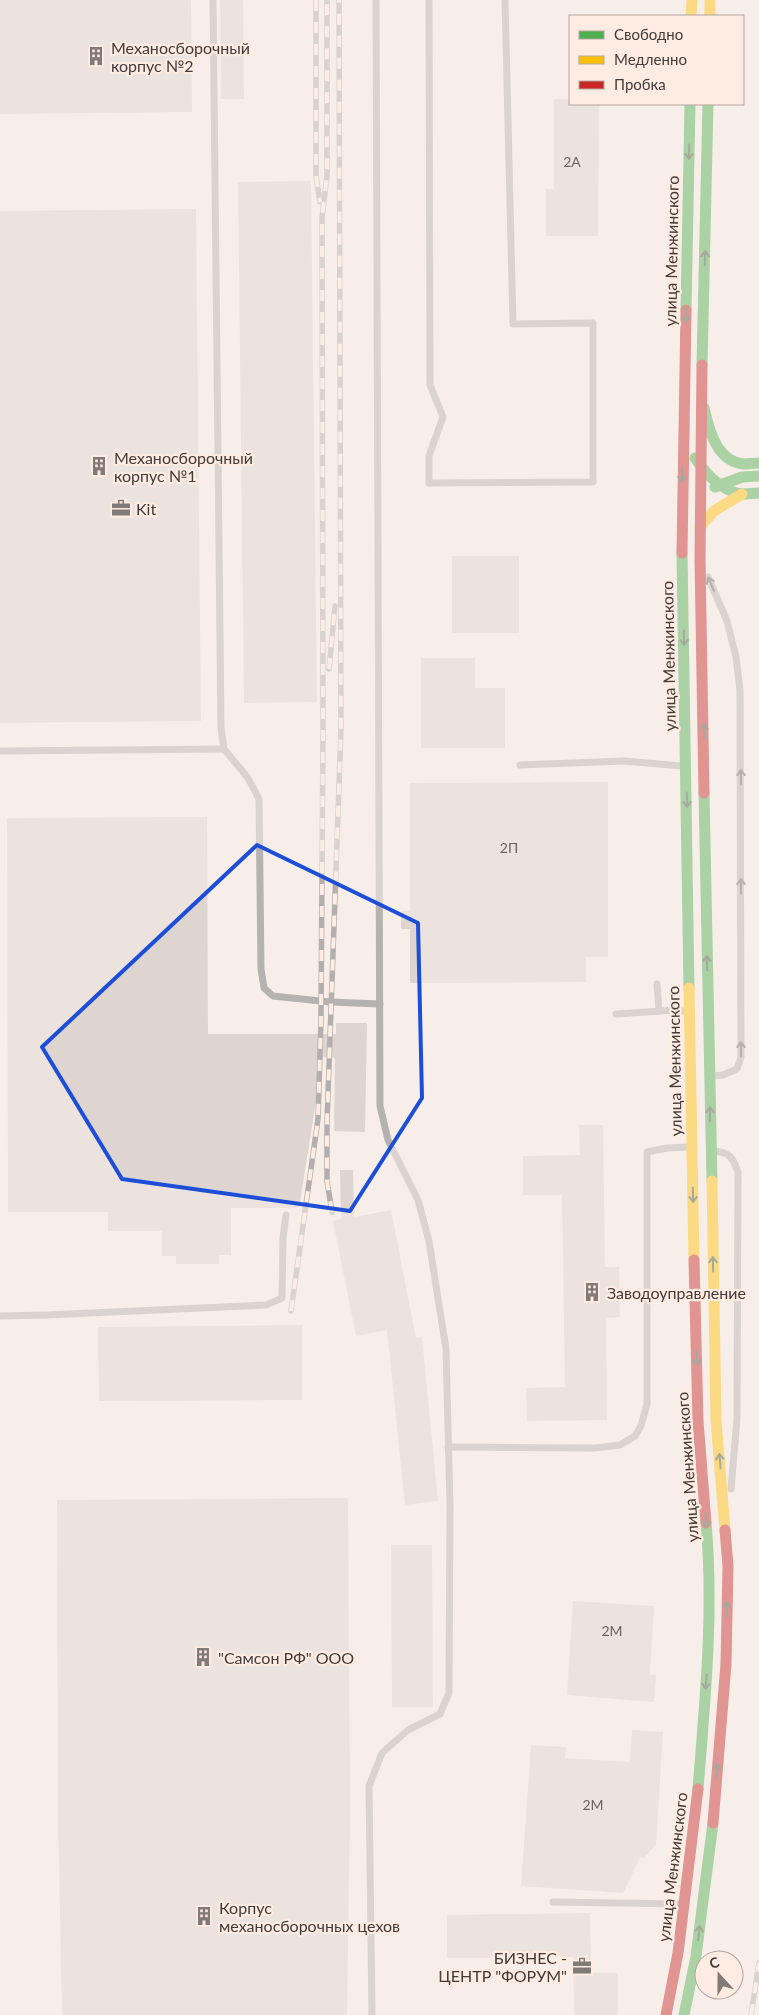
<svg xmlns="http://www.w3.org/2000/svg" width="759" height="2015" viewBox="0 0 759 2015" font-family="Lato,sans-serif">
<style>
.building{fill:#ded5d1}
.lines{fill:none;stroke-linecap:round;stroke-linejoin:round}
.lane{stroke:#b5b2b0;stroke-width:7}
.fast{stroke:#4caf50;stroke-width:11}
.slow{stroke:#ffc107;stroke-width:11}
.jam{stroke:#c62828;stroke-width:11}
.rail-casing{stroke:#b4afad;stroke-width:5.5}
.rail{stroke:#feece3;stroke-width:4;stroke-dasharray:11;stroke-linecap:butt}
.oneway{stroke:#44583e}
.oneway2{stroke:#6a6562}
.marked{fill:none;stroke:#1d4ed8;stroke-width:4;stroke-linejoin:round}
.labels{text-anchor:middle;dominant-baseline:central;stroke-width:4.5;stroke-linejoin:round;paint-order:stroke}
.number-label{font-size:14px;fill:#6c6461}
.poi-label{font-size:16px;fill:#423b38;stroke:#feece3;text-anchor:start}
.street-label{font-size:16px;fill:#423b38;stroke:#feece3}
</style>
<rect width="100%" height="100%" fill="#f8eee9"/>
<g class="building">
<polygon points="0,0 191,0 192,112 0,114"/>
<polygon points="220,0 243,0 244,99 221,99"/>
<polygon points="554,99 570,99 570,104 599,104 598,236 546,236 546,189 554,189"/>
<polygon points="311,181 317,702 244,703 238,182"/>
<polygon points="196,209 201,721 0,723 0,211"/>
<rect x="452" y="556" width="67" height="77"/>
<polygon points="421,658 475,658 475,688 505,688 505,748 421,748"/>
<polygon points="608,782 608,957 586,957 586,982 410,983 410,929 401,929 401,911 410,911 410,783"/>
<polygon points="207,817 208,1034 336,1034 336,1023 367,1023 365,1132 334,1131 335,1058 323,1057 299,1208 231,1208 231,1255 219,1255 219,1264 176,1264 176,1256 162,1256 162,1231 108,1231 108,1212 8,1212 7,818"/>
<polygon points="579,1125 603,1125 605,1267 619,1267 620,1317 606,1318 607,1420 527,1421 526,1388 565,1387 562,1195 523,1195 523,1156 580,1155"/>
<polygon points="340,1170 353,1170 354,1217 391,1210 416,1338 422,1337 438,1501 405,1505 387,1330 356,1336 333,1221 341,1219"/>
<polygon points="302,1325 302,1400 99,1401 98,1327"/>
<polygon points="348,1498 350,1814 347,2015 62,2015 58,1818 57,1500"/>
<polygon points="391,1545 432,1545 433,1707 392,1707"/>
<polygon points="573,1601 654,1606 650,1674 656,1675 654,1702 567,1695"/>
<polygon points="632,1730 663,1732 656,1845 644,1858 640,1858 623,1893 521,1886 531,1745 566,1747 565,1758 630,1762"/>
<polygon points="590,1913 591,1973 618,1973 618,2015 574,2015 573,1957 447,1958 447,1915"/>
</g>
<g class="lines">
<g class="lane">
<polyline points="213,0 221,728 224,749 248,778 259,799 261,969 264,988 273,996 330,1002 380,1004"/>
<polyline points="429,0 430,385 443,417 429,456 429,483 593,482 593,323 513,324 505,0"/>
<polyline points="708,577 727,621 736,657 740,690 741,1057 737,1069 723,1075 712,1076"/>
<polyline points="0,751 224,749"/>
<polyline points="520,765 624,761 682,766"/>
<polyline points="657,984 659,1011"/>
<polyline points="616,1014 676,1010 688,1012"/>
<path d="M713,1151c17,1 20,7 25,21l-1,247 -6,70"/>
<polyline points="0,1316 47,1315 266,1305 282,1298 283,1238 286,1215"/>
<polyline points="448,1447 595,1448 620,1445 635,1436 641,1426 647,1404 647,1152 667,1148 690,1147"/>
<polyline points="553,1902 681,1904"/>
<polyline points="372,2015 369,1786 382,1753 408,1730 440,1714 449,1693 450,1505 446,1349 429,1241 418,1200 388,1140 380,1106 376,0"/>
</g>
<g class="fast">
<polyline points="686,310 690,104"/>
<polyline points="702,365 708,104"/>
<path d="M704,408c5,21 12,53 39,56 5,0 11,-1 16,-1"/>
<path d="M695,458c11,16 27,34 48,36 5,0 11,-1 16,-1"/>
<polyline points="715,487 742,477 759,476"/>
<polyline points="682,553 689,988"/>
<polyline points="704,793 712,1181"/>
<path d="M698,1789c7,-89 16,-177 8,-266"/>
<polyline points="684,2015 696,1956 713,1823"/>
</g>
<g class="slow">
<polyline points="710,0 710,16"/>
<polyline points="691,16 692,0"/>
<polyline points="700,527 714,511 742,494"/>
<polyline points="689,988 694,1260"/>
<polyline points="712,1181 716,1420 725,1530"/>
</g>
<g class="jam">
<polyline points="702,365 700,560 704,793"/>
<polyline points="682,553 686,310"/>
<polyline points="694,1260 698,1421 706,1523"/>
<polyline points="713,1823 726,1664 728,1566 725,1530"/>
<polyline points="666,2015 678,1953 698,1789"/>
</g>
<g class="rail-casing">
<g id="rail">
<polyline points="316,0 316,176 320,202"/>
<polyline points="329,669 335,606"/>
<polyline points="332,1212 327,1181 327,1122 341,729 339,0"/>
<polyline points="291,1311 318,1119 321,1019 323,731 322,218 327,176 327,0"/>
<polyline points="751,2015 759,1963"/>
</g>
</g>
<use href="#rail" class="rail"/>
</g>
<defs><path id="oneway-shaft" d="M-6 0H5M1.5-3L5.5 0L1.5 3" fill="none" stroke-width="1.6" stroke-linecap="round" stroke-linejoin="round" transform="scale(1.25)"/></defs>
<g class="oneway">
<use href="#oneway-shaft" transform="translate(689 152) rotate(91)"/>
<use href="#oneway-shaft" transform="translate(705 258) rotate(-89)"/>
<use href="#oneway-shaft" transform="translate(686 315) rotate(91)"/>
<use href="#oneway-shaft" transform="translate(682 475) rotate(91)"/>
<use href="#oneway-shaft" transform="translate(684 638) rotate(89)"/>
<use href="#oneway-shaft" transform="translate(704 731) rotate(-91)"/>
<use href="#oneway-shaft" transform="translate(687 800) rotate(89)"/>
<use href="#oneway-shaft" transform="translate(707 963) rotate(-91)"/>
<use href="#oneway-shaft" transform="translate(710 1114) rotate(-90)"/>
<use href="#oneway-shaft" transform="translate(693 1195) rotate(89)"/>
<use href="#oneway-shaft" transform="translate(713 1264) rotate(-91)"/>
<use href="#oneway-shaft" transform="translate(697 1358) rotate(89)"/>
<use href="#oneway-shaft" transform="translate(720 1461) rotate(-94)"/>
<use href="#oneway-shaft" transform="translate(706 1520) rotate(86)"/>
<use href="#oneway-shaft" transform="translate(727 1609) rotate(-89)"/>
<use href="#oneway-shaft" transform="translate(706 1682) rotate(95)"/>
<use href="#oneway-shaft" transform="translate(717 1771) rotate(-86)"/>
<use href="#oneway-shaft" transform="translate(699 1933) rotate(-83)"/>
</g>
<g class="oneway2">
<use href="#oneway-shaft" transform="translate(711 584) rotate(-113)"/>
<use href="#oneway-shaft" transform="translate(741 777) rotate(-90)"/>
<use href="#oneway-shaft" transform="translate(741 886) rotate(-90)"/>
<use href="#oneway-shaft" transform="translate(741 1049) rotate(-90)"/>
</g>
<path d="M0 0H759V2015H0ZM257,845l161,78 4,175 -72,113 -228,-32 -80,-132z" fill="#f8eee9" fill-opacity=".55" fill-rule="evenodd"/>
<path class="marked" d="M257,845l161,78 4,175 -72,113 -228,-32 -80,-132z"/>
<defs>
<g id="building-bare" transform="scale(1.5)"><path d="M-4-6H4V6H1V3H-1V6H-4ZM-2.5-4.3h1.7v1.8h-1.7ZM.8-4.3h1.7v1.8H.8ZM-2.5-1h1.7V.8h-1.7ZM.8-1h1.7V.8H.8Z" fill="#827a76" stroke="#feece3" stroke-width="2.5" paint-order="stroke"/></g>
<g id="office-bare" transform="scale(1.5)"><path d="M-6-3h4V-5.5h4V-3h4V5H-6ZM-1-4.5V-3h2v-1.5ZM-6 0V1H6V0Z" fill="#827a76" stroke="#feece3" stroke-width="2.5" paint-order="stroke"/></g>
</defs>
<g fill-rule="evenodd">
<use href="#building-bare" x="96" y="56"/>
<use href="#building-bare" x="99" y="466"/>
<use href="#office-bare" x="121" y="508"/>
<use href="#building-bare" x="592" y="1292"/>
<use href="#building-bare" x="203" y="1657"/>
<use href="#building-bare" x="204" y="1916"/>
<use href="#office-bare" x="582" y="1966"/>
</g>
<g class="labels">
<g class="number-label">
<text x="572" y="161">2А</text>
<text x="509" y="847">2П</text>
<text x="612" y="1630">2М</text>
<text x="593" y="1804">2М</text>
</g>
<g class="poi-label">
<text x="111" y="47">Механосборочный<tspan x="111" dy="18">корпус №2</tspan></text>
<text x="114" y="457">Механосборочный<tspan x="114" dy="18">корпус №1</tspan></text>
<text x="136" y="508">Kit</text>
<text x="607" y="1292">Заводоуправление</text>
<text x="218" y="1657">"Самсон РФ" ООО</text>
<text x="219" y="1907">Корпус<tspan x="219" dy="18">механосборочных цехов</tspan></text>
<text x="567" y="1957" text-anchor="end">БИЗНЕС -<tspan x="567" dy="18">ЦЕНТР "ФОРУМ"</tspan></text>
</g>
<g class="street-label">
<text transform="translate(671 251) rotate(-89)">улица Менжинского</text>
<text transform="translate(668 656) rotate(-91)">улица Менжинского</text>
<text transform="translate(674 1061) rotate(-91)">улица Менжинского</text>
<text transform="translate(687 1467) rotate(-94)">улица Менжинского</text>
<text transform="translate(672 1867) rotate(-83)">улица Менжинского</text>
</g>
</g>
<rect x="569" y="15" width="175" height="90" fill="#feece3" stroke="#b3a59f"/>
<rect x="579" y="31" width="25" height="8" fill="#4caf50" stroke="#b3a59f"/>
<text x="614" y="40" font-size="15" fill="#423b38">Свободно</text>
<rect x="579" y="56" width="25" height="8" fill="#ffc107" stroke="#b3a59f"/>
<text x="614" y="65" font-size="15" fill="#423b38">Медленно</text>
<rect x="579" y="81" width="25" height="8" fill="#c62828" stroke="#b3a59f"/>
<text x="614" y="90" font-size="15" fill="#423b38">Пробка</text>
<g transform="translate(719 1975) rotate(339)"><circle r="24" fill="#feece3" stroke="#b3a59f"/>
<path d="M0-4L9 19L0 12L-9 19Z" fill="#827a76"/>
<text y="-8" font-size="14" font-weight="bold" text-anchor="middle" fill="#423b38">С</text>
</g>
</svg>
